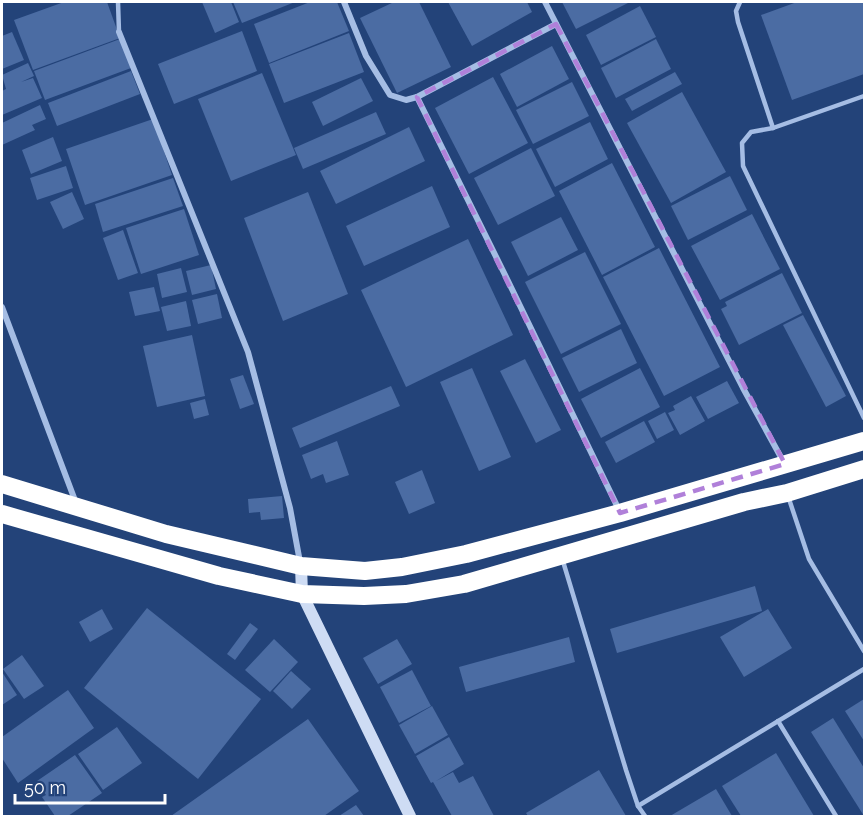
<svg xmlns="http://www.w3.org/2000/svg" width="866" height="818" viewBox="0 0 866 818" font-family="Raleway,sans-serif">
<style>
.building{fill:#4b6ca3}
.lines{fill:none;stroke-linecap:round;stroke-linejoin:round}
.lane{stroke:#a5bde4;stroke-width:4.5}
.street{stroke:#a5bde4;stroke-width:6}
.secondary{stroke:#cedcf4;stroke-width:12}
.highway{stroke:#fff;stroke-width:18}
.marked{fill:none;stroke:#b080d9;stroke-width:4.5;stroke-dasharray:12 8;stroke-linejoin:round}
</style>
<rect width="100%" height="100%" fill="#234379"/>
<g class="building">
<polygon points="64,2 107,2 120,38 33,70 14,20"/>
<polygon points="202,2 231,2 239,22 215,33"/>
<polygon points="233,2 295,2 242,23"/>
<polygon points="310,2 337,2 349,31 269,63 254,24"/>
<polygon points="394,2 419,2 451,67 397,93 360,18"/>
<polygon points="448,2 527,2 532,12 472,46"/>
<polygon points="562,2 630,2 576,29"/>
<polygon points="797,2 864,2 864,74 792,100 761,15"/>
<polygon points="640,6 656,37 601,65 586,35"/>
<polygon points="242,31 257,71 174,104 158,64"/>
<polygon points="12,32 24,60 2,69 2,36"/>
<polygon points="349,33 364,72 284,103 269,64"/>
<polygon points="120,39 131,68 45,100 34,71"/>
<polygon points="656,39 671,69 616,98 601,68"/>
<polygon points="552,46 569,79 517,107 500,74"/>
<polygon points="28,63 34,76 21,82 33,78 42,98 2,115 2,91 6,89 2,75"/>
<polygon points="131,71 140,94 57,126 48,103"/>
<polygon points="675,72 682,84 632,111 625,99"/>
<polygon points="262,73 296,155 231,181 198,99"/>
<polygon points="493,77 528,143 469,174 435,108"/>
<polygon points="361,78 373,101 323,126 312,102"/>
<polygon points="572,82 589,116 533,144 516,110"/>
<polygon points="682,92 726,172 671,203 627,123"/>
<polygon points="40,105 46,119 32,125 35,130 2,145 2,123"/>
<polygon points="376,112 386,134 303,169 294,148"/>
<polygon points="153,119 172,175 85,205 66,149"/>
<polygon points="590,122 608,159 555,187 536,149"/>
<polygon points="409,127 425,161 336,204 320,171"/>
<polygon points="53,137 62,161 31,174 22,150"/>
<polygon points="531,148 555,196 498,225 474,178"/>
<polygon points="612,163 655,247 602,275 559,191"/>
<polygon points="66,166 73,188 37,200 30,178"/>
<polygon points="730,176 747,210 688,240 671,206"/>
<polygon points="173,178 183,206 103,232 95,204"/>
<polygon points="432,186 450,227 364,266 346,226"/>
<polygon points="72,192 84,219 63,229 50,202"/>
<polygon points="308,192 348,294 283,321 244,218"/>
<polygon points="184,209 199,255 141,274 126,228"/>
<polygon points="752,214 780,269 720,300 691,246"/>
<polygon points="561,217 578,250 528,276 511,242"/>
<polygon points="123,230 138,273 118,280 103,238"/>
<polygon points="468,239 513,335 406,387 361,290"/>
<polygon points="659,248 720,367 664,396 603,277"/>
<polygon points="585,252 621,324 561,354 525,282"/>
<polygon points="211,265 216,289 192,295 186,271"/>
<polygon points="181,268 187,292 162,298 157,274"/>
<polygon points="782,273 802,313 739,345 721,309 727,306 725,302"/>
<polygon points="154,287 160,311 135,316 129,292"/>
<polygon points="217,294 222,318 198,324 192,300"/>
<polygon points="186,301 191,326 167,331 161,307"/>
<polygon points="803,315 846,396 826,407 783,325"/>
<polygon points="621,329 637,363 579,392 562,358"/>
<polygon points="192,335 205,396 157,407 143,346"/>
<polygon points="525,359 561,430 536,443 500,371"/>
<polygon points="472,368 511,457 479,471 440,382"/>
<polygon points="640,368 660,407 601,438 581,399"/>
<polygon points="243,375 254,404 240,409 230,379"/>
<polygon points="727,381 739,403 708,419 696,397"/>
<polygon points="391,386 400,406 300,448 292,428"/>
<polygon points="691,396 705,421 680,435 668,413 675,410 673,406"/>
<polygon points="205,399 209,415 194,419 190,403"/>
<polygon points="665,412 674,430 657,439 648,421"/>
<polygon points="644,421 655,442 616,463 605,442"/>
<polygon points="337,441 349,475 326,483 323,474 311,479 302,455"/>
<polygon points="422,470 435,503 409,514 395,482"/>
<polygon points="282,496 284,518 261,520 260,512 249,513 248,499"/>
<polygon points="755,586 762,611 617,653 610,629"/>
<polygon points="147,608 261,699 198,779 84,688"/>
<polygon points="102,609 113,629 90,642 79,622"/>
<polygon points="768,609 792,648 744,677 720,637"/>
<polygon points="250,623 258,629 235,660 227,654"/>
<polygon points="569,637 575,662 466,692 459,667"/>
<polygon points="274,639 298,662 270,692 245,670"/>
<polygon points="397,639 412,664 378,684 363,658"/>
<polygon points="22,655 44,686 24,699 3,669"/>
<polygon points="412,670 431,706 399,723 380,687"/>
<polygon points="291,671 311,689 292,709 273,691"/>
<polygon points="2,672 17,695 2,705"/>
<polygon points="68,690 94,728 18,783 2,758 2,737"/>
<polygon points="864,699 864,741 845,711"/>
<polygon points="432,706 448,735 415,754 399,725"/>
<polygon points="833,718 864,768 864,816 811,732"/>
<polygon points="308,719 359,791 324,816 171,816"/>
<polygon points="117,727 142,763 103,790 78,754"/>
<polygon points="449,737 464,764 436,781 453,772 459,783 473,776 494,816 452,816 433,782 431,783 416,756"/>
<polygon points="776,753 814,816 741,816 722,786"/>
<polygon points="75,755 102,793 68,816 55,816 42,797 46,795 37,781"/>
<polygon points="599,770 626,816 528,816 526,813"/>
<polygon points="716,789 732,816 670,816"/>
<polygon points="356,805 364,816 339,816"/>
</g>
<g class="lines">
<g class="lane">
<polyline points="118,2 119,32"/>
<polyline points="740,2 736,11 738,22 773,128 751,132 742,143 743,166 864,418"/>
<polyline points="773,128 864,96"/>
<polyline points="788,496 809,559 864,651"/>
<polyline points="562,558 626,770 638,806 645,816"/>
<polyline points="778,721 836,816"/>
<polyline points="638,806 864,669"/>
</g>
<g class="street">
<polyline points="344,2 366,56 390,95 406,100 417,97"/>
<polyline points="545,2 743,388 783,461"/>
<polyline points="556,24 417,97 509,283 620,512"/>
<polyline points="119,32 248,352 290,508 300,562"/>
<polyline points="2,307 76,503"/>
</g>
<polyline class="secondary" points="301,566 302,594 410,816"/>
<g class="highway">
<polyline points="2,484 166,534 301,566 365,571 402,567 466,554 620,513 864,441"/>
<polyline points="2,514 219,576 302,594 364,596 406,594 464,584 744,502 787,493 864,469"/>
</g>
</g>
<path class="marked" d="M556,24l229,440 -165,49 -203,-416z"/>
<rect width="866" height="818" fill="none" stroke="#ffffff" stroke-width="6"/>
<path d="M15 794v9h150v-9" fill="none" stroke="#ffffff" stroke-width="3"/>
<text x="24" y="794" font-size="18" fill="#ffffff" stroke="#234379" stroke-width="4.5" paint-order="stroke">50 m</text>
</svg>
